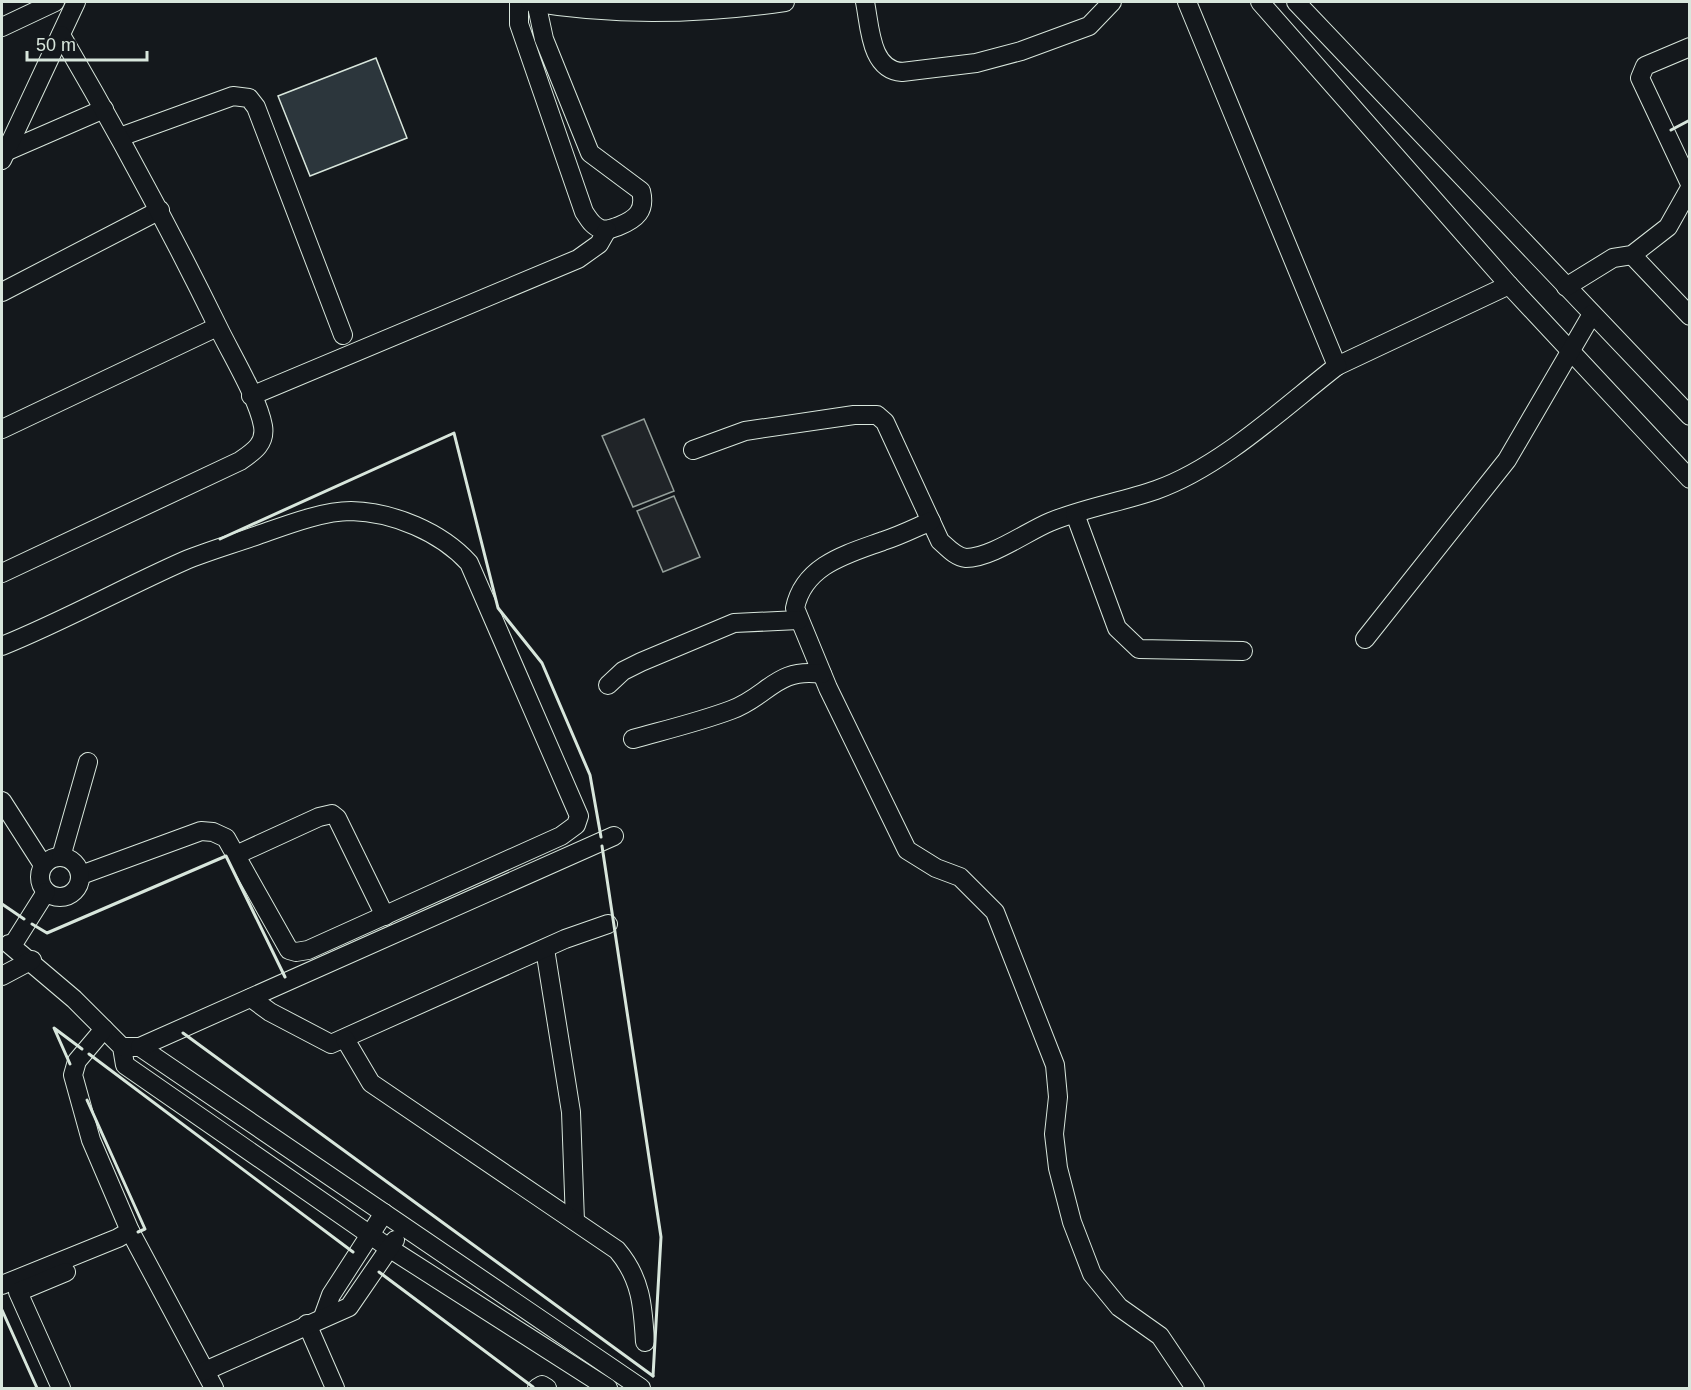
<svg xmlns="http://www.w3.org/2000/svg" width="1691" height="1390" viewBox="0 0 1691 1390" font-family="Helvetica,sans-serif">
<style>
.green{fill:#202428;stroke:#939e99;stroke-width:1.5}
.building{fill:#2c363c;stroke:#d8e6dc;stroke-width:1.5}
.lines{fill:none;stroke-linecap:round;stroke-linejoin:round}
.minor-casing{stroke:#d8e6dc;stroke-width:20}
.minor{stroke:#14181c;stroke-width:18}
.wall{stroke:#d8e6dc;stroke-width:3}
</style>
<rect width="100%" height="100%" fill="#14181c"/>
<g class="green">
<polygon points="644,419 674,491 633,507 602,436"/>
<polygon points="674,496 700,557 663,572 637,511"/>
</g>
<polygon class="building" points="376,58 407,138 310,176 278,96"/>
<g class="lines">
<g class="minor-casing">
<g id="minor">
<path d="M519,2v22l65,188c5,7 8,14 17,17 6,2 12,-1 18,-3 17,-7 27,-15 22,-35l-51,-38 -46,-114 -8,-37"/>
<path d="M530,2c82,14 172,12 255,0"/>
<path d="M865,2c5,24 5,68 37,70l74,-9 45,-12 68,-25 23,-24"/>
<polyline points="1260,2 1509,285 1690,479"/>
<polyline points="1296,2 1690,416"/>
<polyline points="2,27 55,2"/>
<polyline points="1690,47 1645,66 1640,78 1690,184"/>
<polyline points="120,137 233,96 249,98 256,107 343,335"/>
<polyline points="5,152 104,109"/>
<polyline points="2,160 76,2"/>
<polyline points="1632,255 1690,316"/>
<polyline points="1566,287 1613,258 1632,255 1668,227 1690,188"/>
<polyline points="2,292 160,210"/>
<polyline points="1337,366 1509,285"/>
<polyline points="251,396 578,259 599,244 607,230"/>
<polyline points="2,429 217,327"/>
<path d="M693,450l52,-19 109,-16h23l8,7 55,119c7,6 15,16 26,17 25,0 62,-27 84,-36 34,-14 71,-20 106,-32 65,-23 127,-82 181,-124l-150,-364"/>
<polyline points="1075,514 1117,628 1139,649 1243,651"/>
<path d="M931,521c-16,7 -32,15 -48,20 -36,13 -79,24 -88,67l33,80 79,162 29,18 24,9 35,35 60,153 3,32 -4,37 4,34 14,54 20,52 27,33 41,29 35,52"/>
<path d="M2,573l238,-112c13,-9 26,-17 23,-35 -5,-28 -32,-72 -45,-99 -49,-100 -101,-196 -157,-292"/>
<polyline points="1365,639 1507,460 1592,314"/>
<path d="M2,646c62,-25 121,-58 182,-85 24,-10 49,-17 74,-26 26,-9 64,-24 93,-24 42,1 90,21 118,52l110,253 -3,9 -15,11 -253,114 -12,2 -7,-2 -63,-112 -13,-6 -12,-1 -120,44"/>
<polyline points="608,685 623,671 641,662 734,623 799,620"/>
<path d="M633,739c32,-9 66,-17 98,-29 38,-14 45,-43 91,-36"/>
<polyline points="2,801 43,865"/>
<polyline points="236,855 319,817 332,814 337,818 385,916"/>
<circle cx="60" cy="877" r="20"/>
<polyline points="61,857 88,762"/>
<polyline points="9,944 74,999 122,1047 125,1065 389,1248 608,1388"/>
<polyline points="12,946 46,892"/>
<polyline points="545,949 571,1112 575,1221"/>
<polyline points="2,976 32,960"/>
<polyline points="251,998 270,1012 331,1044 565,939 608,924"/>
<path d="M345,1039l26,44 246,167c24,28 26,56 28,92"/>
<polyline points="122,1047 140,1047 641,1388"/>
<polyline points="140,1047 614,836"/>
<polyline points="130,1231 214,1388"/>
<polyline points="2,1285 118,1238 130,1231 91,1140 73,1075 77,1061 104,1029"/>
<polyline points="323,1317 331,1295 384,1213"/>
<polyline points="307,1324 335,1388"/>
<polyline points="205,1371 349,1307 395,1240"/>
<polyline points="61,1388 18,1292 66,1272"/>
<polyline points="537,1388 542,1385 547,1388"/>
</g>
</g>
<use href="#minor" class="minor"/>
<g class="wall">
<polyline points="1671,130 1690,120"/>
<polyline points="220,539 454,433 498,608 542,663 590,775 601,837"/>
<polyline points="602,846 661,1237 653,1376"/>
<polyline points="2,904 24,919"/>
<polyline points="32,924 47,933 226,856 285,977"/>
<polyline points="183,1033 653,1376"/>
<polyline points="89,1054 353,1252"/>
<polyline points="70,1064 54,1028 82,1049"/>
<polyline points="87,1100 145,1229 138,1232"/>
<polyline points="379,1272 533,1387"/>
<polyline points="2,1310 37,1388"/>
</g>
</g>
<rect width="1691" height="1390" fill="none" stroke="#d8e6dc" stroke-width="6"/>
<path d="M27 51v9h120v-9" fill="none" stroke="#d8e6dc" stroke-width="3"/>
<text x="36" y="51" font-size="18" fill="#d8e6dc" stroke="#14181c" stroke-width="4.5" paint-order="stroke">50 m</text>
</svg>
